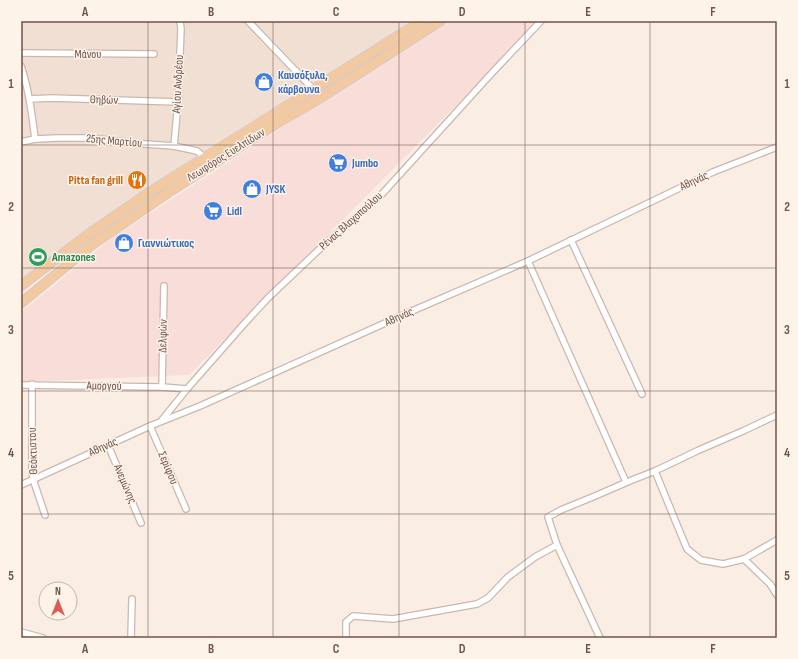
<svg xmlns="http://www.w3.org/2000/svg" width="798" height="659" viewBox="0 0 798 659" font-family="'Sofia Sans Condensed',sans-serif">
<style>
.residential{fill:#f1dfd3}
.commercial{fill:#f9ddd8}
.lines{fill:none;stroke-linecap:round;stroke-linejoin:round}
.minor-casing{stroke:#ccb7ae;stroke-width:8}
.primary-casing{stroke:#d4cbc9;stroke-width:11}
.minor{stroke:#fff;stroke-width:5.5}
.primary{stroke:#f3c9a2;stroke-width:9}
.grid{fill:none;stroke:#70534c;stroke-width:1;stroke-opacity:0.55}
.labels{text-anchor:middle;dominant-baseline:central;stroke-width:3;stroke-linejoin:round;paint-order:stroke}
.street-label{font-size:12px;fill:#70534c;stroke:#fdf3e9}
.shop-label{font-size:12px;font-weight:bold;fill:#366cbe;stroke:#fdf3e9;text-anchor:start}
.food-label{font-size:12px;font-weight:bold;fill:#c56008;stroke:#fdf3e9;text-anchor:end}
.leisure-label{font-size:12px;font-weight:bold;fill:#27864d;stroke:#fdf3e9;text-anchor:start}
.neatline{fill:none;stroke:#70534c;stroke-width:1.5}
.grid-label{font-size:13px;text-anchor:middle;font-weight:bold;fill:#70534c}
</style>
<rect width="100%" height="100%" fill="#faeee4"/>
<polygon class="residential" points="21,21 413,21 215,150 21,289"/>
<polygon class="commercial" points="446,21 540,21 189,375 21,382 21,312 113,237"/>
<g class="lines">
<g class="minor-casing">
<g id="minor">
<polyline points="248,21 313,89"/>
<polyline points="21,53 154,54"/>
<path d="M21,66c8,24 11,49 14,73"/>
<polyline points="30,99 51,98 178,102"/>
<polyline points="21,142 35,139 57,138 88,138 110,140 131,143 174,146 197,151 205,158"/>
<polyline points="174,146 178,102 181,29 180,21"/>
<polyline points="571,240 642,394"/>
<polyline points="528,261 626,482"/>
<polyline points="32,384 32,470 33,479 45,515"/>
<polyline points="21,385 162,387 187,389"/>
<polyline points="162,387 164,286"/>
<polyline points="162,420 187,389 244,324 268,298 326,243 382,194 491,74 541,21"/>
<polyline points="150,426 186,509"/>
<polyline points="108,445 141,523"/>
<polyline points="655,471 673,515 687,549 701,560 723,564 744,559 777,540"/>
<polyline points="21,485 150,426 200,406 412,311 528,261 713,172 777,147"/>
<polyline points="557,545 600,638"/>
<polyline points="744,559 770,584 777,595"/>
<polyline points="21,632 43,638"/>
<polyline points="131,638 132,599"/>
<polyline points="346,638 346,622 353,616 393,619 477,604 488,598 508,577 535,557 557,545 548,517 561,510 595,496 632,480 655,471 699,450 743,431 777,415"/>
</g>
</g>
<g class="primary-casing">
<g id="primary">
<polyline points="21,286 86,236 147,194 422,21"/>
<polyline points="21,303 93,244 172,190 274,125 320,98 440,21"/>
</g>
</g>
<use href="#minor" class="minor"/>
<use href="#primary" class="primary"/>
</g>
<path class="grid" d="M148,21v617M273,21v617M399,21v617M525,21v617M650,21v617M21,145h756M21,268h756M21,391h756M21,514h756"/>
<defs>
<g id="shop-disc" transform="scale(1)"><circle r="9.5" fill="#3f7fe0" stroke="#fdf3e9"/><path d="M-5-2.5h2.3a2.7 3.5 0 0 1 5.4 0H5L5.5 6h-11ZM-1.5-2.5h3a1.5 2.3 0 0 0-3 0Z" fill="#fff"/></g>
<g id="supermarket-disc" transform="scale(1)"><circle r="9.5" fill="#3f7fe0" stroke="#fdf3e9"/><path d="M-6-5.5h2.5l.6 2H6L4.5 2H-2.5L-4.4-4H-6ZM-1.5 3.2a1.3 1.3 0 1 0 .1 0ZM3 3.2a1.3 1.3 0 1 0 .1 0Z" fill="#fff"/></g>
<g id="restaurant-disc" transform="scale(1)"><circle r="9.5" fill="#e8710a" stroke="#fdf3e9"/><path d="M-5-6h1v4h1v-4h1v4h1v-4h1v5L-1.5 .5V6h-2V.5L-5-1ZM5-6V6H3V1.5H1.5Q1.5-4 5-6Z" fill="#fff"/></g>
<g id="stadium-disc" transform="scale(1)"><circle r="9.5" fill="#2e9e5b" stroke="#fdf3e9"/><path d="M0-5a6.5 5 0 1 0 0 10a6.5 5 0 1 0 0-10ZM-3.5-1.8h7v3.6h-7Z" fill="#fff"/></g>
</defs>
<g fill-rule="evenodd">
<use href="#shop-disc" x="264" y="82"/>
<use href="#supermarket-disc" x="338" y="163"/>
<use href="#restaurant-disc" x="137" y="180"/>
<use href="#shop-disc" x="252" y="189"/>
<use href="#supermarket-disc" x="213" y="211"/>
<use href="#shop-disc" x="124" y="243"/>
<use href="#stadium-disc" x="38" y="257"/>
</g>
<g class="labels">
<g class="street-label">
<text x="88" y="54">Μάνου</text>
<text transform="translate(178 84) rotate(-87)">Αγίου Ανδρέου</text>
<text transform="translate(104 100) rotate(2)">Θηβών</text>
<text transform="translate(114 141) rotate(5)">25ης Μαρτίου</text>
<text transform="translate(226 155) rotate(-32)">Λεωφόρος Ευελπίδων</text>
<text transform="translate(694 181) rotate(-25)">Αθηνάς</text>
<text transform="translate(351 221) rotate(-42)">Ρένας Βλαχοπούλου</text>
<text transform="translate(399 317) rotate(-24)">Αθηνάς</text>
<text transform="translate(163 336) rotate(-89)">Δελφών</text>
<text transform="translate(104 386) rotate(1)">Αμοργού</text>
<text transform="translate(103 447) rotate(-24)">Αθηνάς</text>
<text transform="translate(33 451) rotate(-92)">Θεόκτιστου</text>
<text transform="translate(168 468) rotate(67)">Σερίφου</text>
<text transform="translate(125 484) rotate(67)">Ανεμώνης</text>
</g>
<g class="shop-label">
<text x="278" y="75">Καυσόξυλα,<tspan x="278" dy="14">κάρβουνα</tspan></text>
<text x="352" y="163">Jumbo</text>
<text x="266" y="189">JYSK</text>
<text x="227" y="211">Lidl</text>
<text x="138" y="243">Γιαννιώτικος</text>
</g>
<g class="food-label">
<text x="123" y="180">Pitta fan grill</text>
</g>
<g class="leisure-label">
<text x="52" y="257">Amazones</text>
</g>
</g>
<rect width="798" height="659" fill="none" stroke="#fdf3e9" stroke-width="44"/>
<g transform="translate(58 601)"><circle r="19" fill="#fdf3e9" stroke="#c5b3aa"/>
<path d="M0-3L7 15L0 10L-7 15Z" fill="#d95d53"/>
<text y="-6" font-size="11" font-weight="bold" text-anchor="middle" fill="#70534c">N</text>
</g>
<rect x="22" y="22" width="754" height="615" class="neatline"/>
<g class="grid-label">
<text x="85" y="16">A</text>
<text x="211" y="16">B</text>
<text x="336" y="16">C</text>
<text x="462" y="16">D</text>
<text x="588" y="16">E</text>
<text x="713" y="16">F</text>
<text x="11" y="88">1</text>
<text x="787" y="88">1</text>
<text x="11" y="211">2</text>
<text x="787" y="211">2</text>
<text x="11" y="334">3</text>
<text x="787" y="334">3</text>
<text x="11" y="457">4</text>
<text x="787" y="457">4</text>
<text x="11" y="580">5</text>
<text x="787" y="580">5</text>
<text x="85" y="653">A</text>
<text x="211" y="653">B</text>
<text x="336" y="653">C</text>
<text x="462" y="653">D</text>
<text x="588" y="653">E</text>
<text x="713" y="653">F</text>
</g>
</svg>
